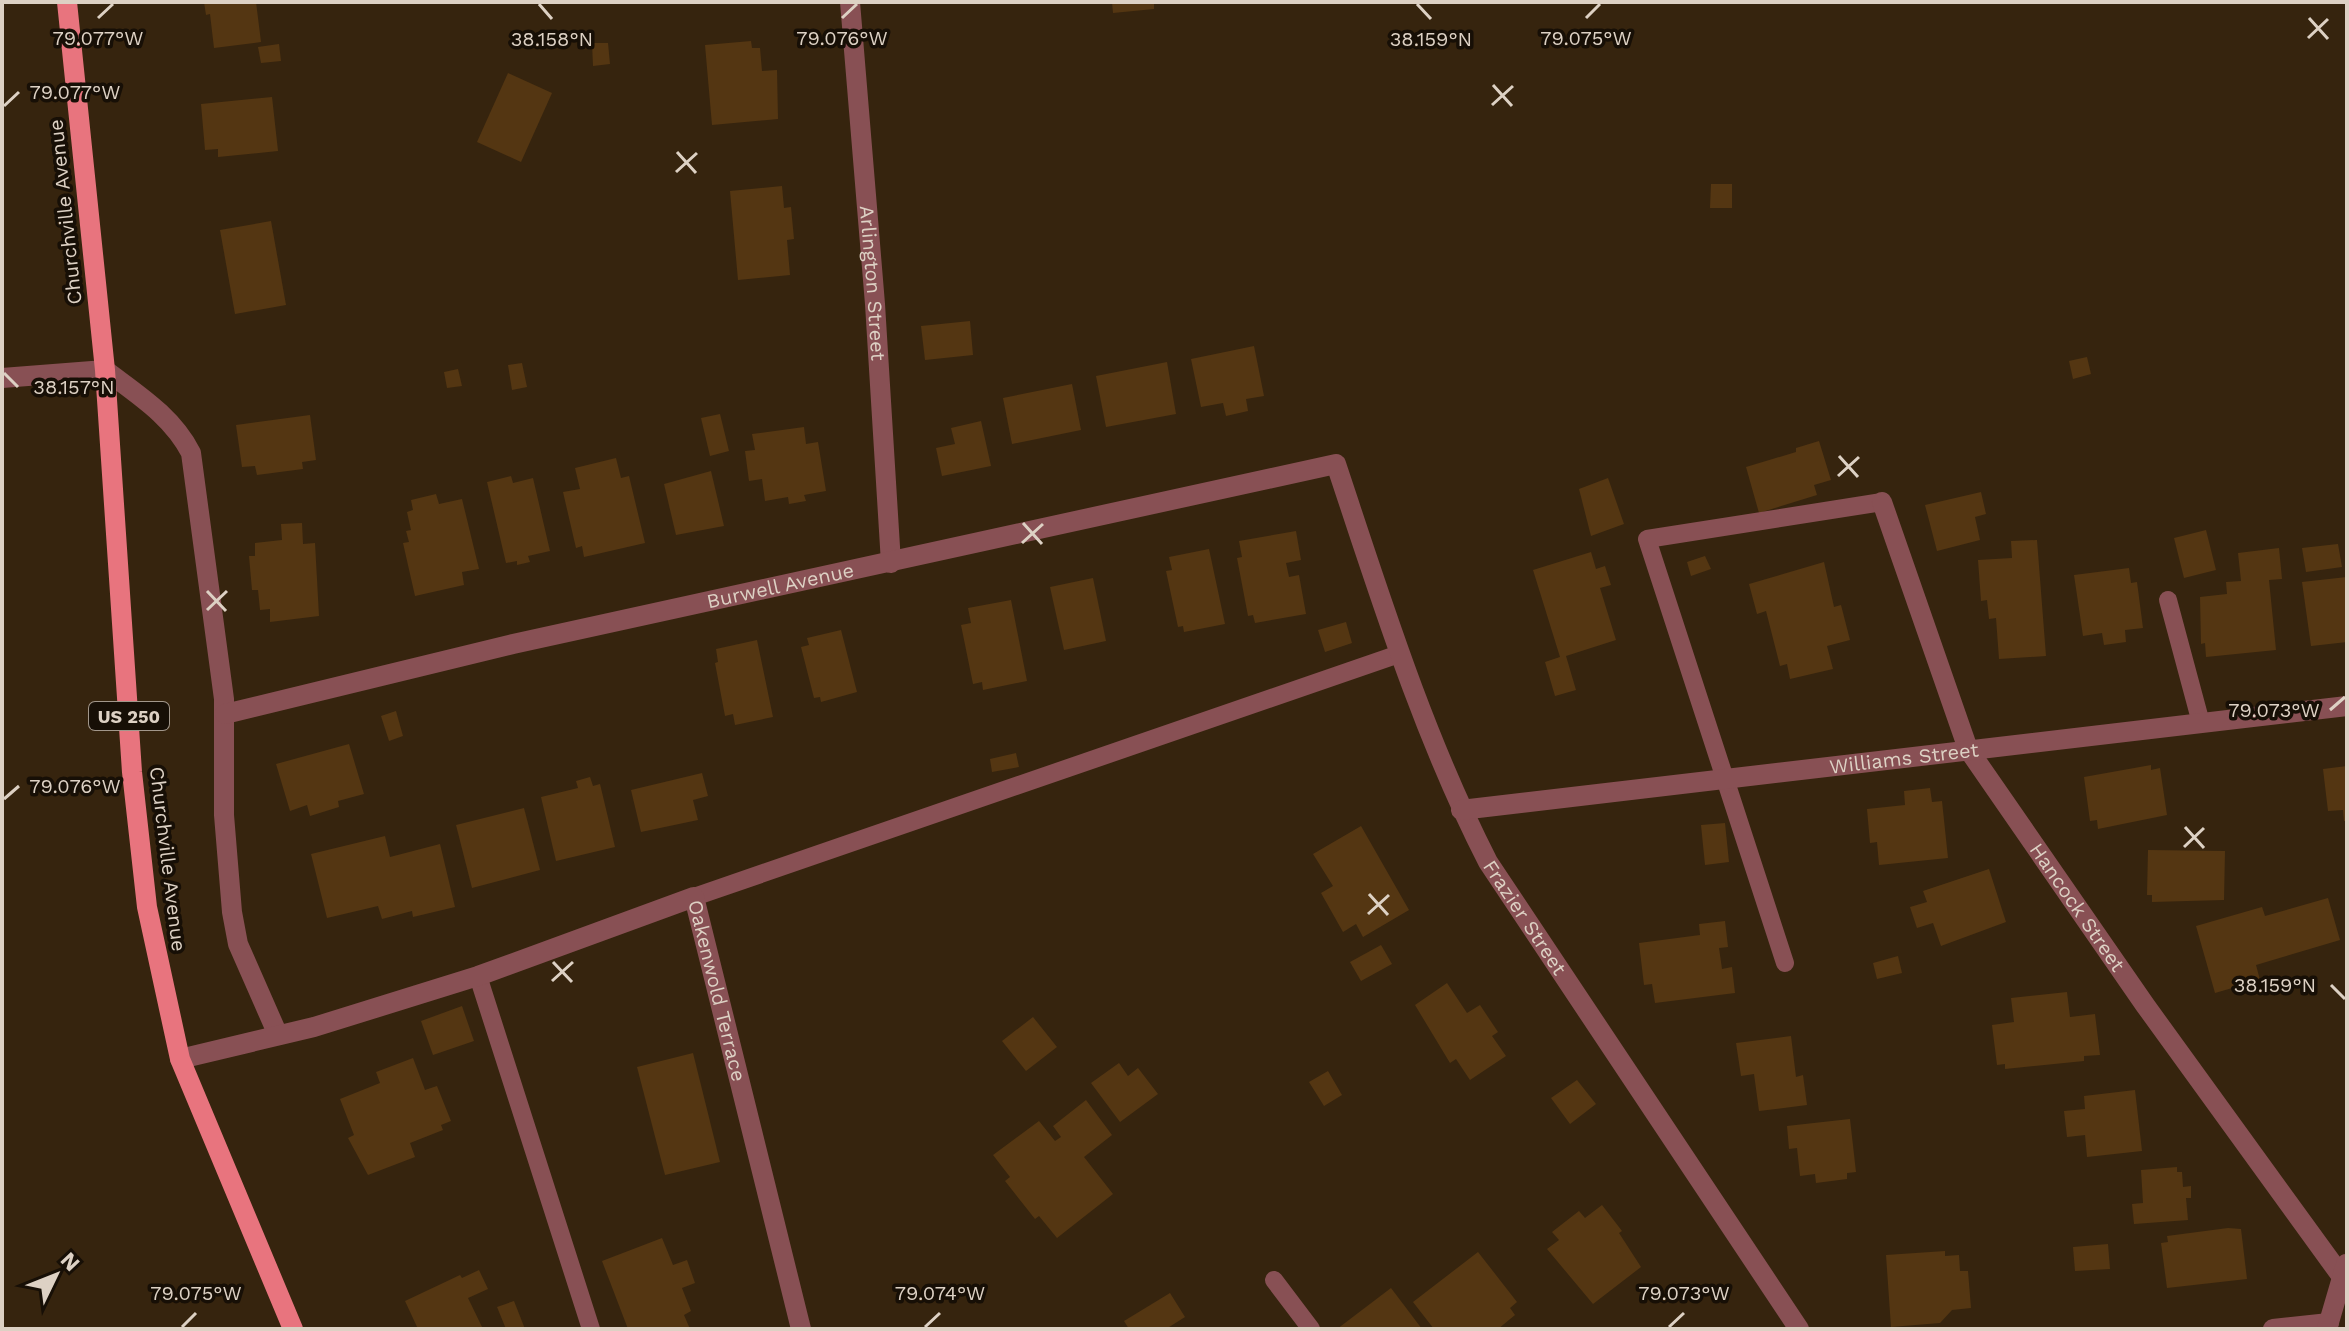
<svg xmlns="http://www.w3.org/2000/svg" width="2349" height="1331" viewBox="0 0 2349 1331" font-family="'Work Sans',sans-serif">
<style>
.building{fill:#543612}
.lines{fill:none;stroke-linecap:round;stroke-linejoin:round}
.service{stroke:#885054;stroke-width:18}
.minor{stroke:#885054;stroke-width:20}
.primary{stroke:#e8747e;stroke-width:20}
.ticks{fill:none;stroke:#ddd1c4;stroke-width:3}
.labels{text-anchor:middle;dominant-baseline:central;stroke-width:7;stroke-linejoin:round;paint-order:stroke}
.shield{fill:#170f06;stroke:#a2978b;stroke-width:2}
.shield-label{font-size:18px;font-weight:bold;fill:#ddd1c4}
.street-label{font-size:20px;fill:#ddd1c4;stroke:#170f06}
.ticks-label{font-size:20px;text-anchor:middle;fill:#ddd1c4;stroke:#170f06;stroke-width:7;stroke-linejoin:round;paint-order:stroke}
</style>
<rect width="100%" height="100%" fill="#36240e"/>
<g class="building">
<polygon points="204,2 256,2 261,42 214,48 210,14 206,15"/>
<polygon points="1112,2 1154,2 1154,9 1113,13"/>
<polygon points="751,41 752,48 760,48 762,71 777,70 778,119 712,125 705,45"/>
<polygon points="592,43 608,43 610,64 593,66"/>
<polygon points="279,44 281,61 261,63 258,47"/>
<polygon points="508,73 552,93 521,162 477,142"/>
<polygon points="272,97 278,151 218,157 218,149 205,150 201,104"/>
<polygon points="1711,184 1732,184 1732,208 1710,208"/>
<polygon points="782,186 784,208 791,207 794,239 787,240 790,275 738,280 730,191"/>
<polygon points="271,221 286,305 235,314 220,230"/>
<polygon points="970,321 973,355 925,360 921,326"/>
<polygon points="1254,346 1264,396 1246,399 1248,411 1226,416 1223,403 1201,407 1191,359"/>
<polygon points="2087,357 2091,374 2073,379 2069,361"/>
<polygon points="1167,362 1176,414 1106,427 1096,376"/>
<polygon points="522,363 527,387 512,390 508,365"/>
<polygon points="458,369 462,386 447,388 444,372"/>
<polygon points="1072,384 1081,430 1012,444 1003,398"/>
<polygon points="720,414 729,451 710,456 701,418"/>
<polygon points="310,415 316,460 302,462 303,469 257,475 255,466 242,467 236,425"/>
<polygon points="981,421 991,466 942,476 936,448 955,444 951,428"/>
<polygon points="804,427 806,444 818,442 826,491 804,495 806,501 789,504 788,497 765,501 762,479 749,481 745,451 755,450 752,434"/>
<polygon points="1819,441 1831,480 1814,485 1817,495 1759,513 1746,467 1796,452 1796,448"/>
<polygon points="616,458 621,478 629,476 645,543 584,557 582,546 576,548 563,492 580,489 575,468"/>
<polygon points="711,471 724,526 676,535 664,484"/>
<polygon points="511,476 513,483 533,478 550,551 528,556 530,562 517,565 517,561 506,563 487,482"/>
<polygon points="1608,478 1624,524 1591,536 1579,489"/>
<polygon points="1981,492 1986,514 1975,517 1980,540 1937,551 1925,505"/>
<polygon points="436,494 439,504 462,499 479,569 462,572 464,585 415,596 403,543 409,542 406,531 411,530 407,512 413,510 411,500"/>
<polygon points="302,523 303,544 315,543 319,616 270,622 270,609 260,610 258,590 252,590 249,556 255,556 255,543 282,540 281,524"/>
<polygon points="2206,530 2216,570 2184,578 2174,538"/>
<polygon points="1296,531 1301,560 1286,563 1289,577 1299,575 1306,614 1255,623 1253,615 1248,616 1237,558 1242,557 1239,541"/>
<polygon points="2037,540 2046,656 1999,659 1996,618 1989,619 1987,600 1981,601 1978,560 2012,558 2011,541"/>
<polygon points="2338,544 2342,567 2306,572 2302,548"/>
<polygon points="2279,548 2282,579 2269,580 2276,650 2206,657 2205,643 2201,644 2200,597 2227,594 2226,582 2241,581 2238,553"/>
<polygon points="1209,549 1225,624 1184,632 1183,626 1178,627 1166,571 1172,570 1169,557"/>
<polygon points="1591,552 1596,569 1605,566 1611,585 1600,588 1616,640 1566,656 1576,690 1555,696 1545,662 1560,657 1533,570"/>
<polygon points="1705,556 1711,569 1691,576 1687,562"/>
<polygon points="1824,562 1834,607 1841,605 1850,640 1827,646 1833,669 1790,679 1787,664 1780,666 1766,611 1757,614 1749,584"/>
<polygon points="2129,568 2131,583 2137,582 2143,628 2125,630 2126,642 2104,645 2102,633 2083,636 2074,575"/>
<polygon points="2347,577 2347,642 2311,646 2302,582"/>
<polygon points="1093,578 1106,641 1064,650 1050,587"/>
<polygon points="1011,600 1027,681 983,690 982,682 973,684 961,625 971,623 968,608"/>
<polygon points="1346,622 1352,643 1325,652 1318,630"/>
<polygon points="841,630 857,692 821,702 820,697 814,698 801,647 809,645 807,638"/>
<polygon points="757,640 773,717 735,725 733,714 725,716 715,663 718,662 716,649"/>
<polygon points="396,711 403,736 389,741 381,716"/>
<polygon points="349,744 364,794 338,801 339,807 310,816 307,805 290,811 276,764"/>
<polygon points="1016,753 1019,767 992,772 990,759"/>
<polygon points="2151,765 2151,770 2160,768 2167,815 2098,829 2097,820 2090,821 2084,777"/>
<polygon points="2347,766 2347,821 2344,821 2343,810 2328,811 2323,769"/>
<polygon points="702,773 708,796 693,800 698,820 641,832 631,790"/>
<polygon points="590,777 593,786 600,784 615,847 556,861 541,797 578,788 576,781"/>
<polygon points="1930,788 1932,802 1942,801 1948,858 1879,865 1877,842 1870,843 1867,809 1905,805 1904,791"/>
<polygon points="524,808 540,870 472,888 456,825"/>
<polygon points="1725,823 1729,862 1705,865 1701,825"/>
<polygon points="1361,826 1409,910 1363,937 1356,924 1343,932 1321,893 1333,886 1313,854"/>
<polygon points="385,836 390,857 440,844 455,907 413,917 412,911 382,919 378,906 327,918 311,854"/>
<polygon points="2148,850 2225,851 2224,900 2152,902 2152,895 2147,895"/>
<polygon points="1989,869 2006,922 1941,946 1933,923 1917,928 1910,907 1927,902 1923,891"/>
<polygon points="2328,898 2340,940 2256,965 2260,980 2215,993 2196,926 2262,907 2265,916"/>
<polygon points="1725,921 1728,947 1719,948 1722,969 1732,967 1735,993 1655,1003 1652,984 1644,985 1639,943 1700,935 1699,924"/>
<polygon points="1381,945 1392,964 1361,981 1350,962"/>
<polygon points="1898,956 1902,973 1877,979 1873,963"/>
<polygon points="1447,983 1467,1013 1480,1005 1498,1032 1492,1036 1506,1056 1470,1080 1456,1059 1450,1063 1415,1005"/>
<polygon points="2067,992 2070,1017 2095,1014 2100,1055 2084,1056 2084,1061 2005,1069 2005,1064 1997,1065 1992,1025 2014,1022 2011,998"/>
<polygon points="462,1006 474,1041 433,1055 421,1021"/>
<polygon points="1033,1017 1057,1047 1026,1071 1002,1041"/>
<polygon points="1791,1036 1796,1077 1803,1075 1807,1105 1759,1111 1754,1074 1741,1076 1736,1043"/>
<polygon points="693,1053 720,1162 665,1175 637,1067"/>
<polygon points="413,1058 425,1090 437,1086 451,1121 441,1125 443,1130 410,1143 415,1157 368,1175 348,1138 354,1135 340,1099 380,1083 376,1072"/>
<polygon points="1119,1063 1128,1076 1138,1068 1158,1094 1120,1122 1091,1083"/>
<polygon points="1328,1071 1342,1095 1324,1106 1309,1082"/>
<polygon points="1577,1080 1596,1104 1570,1124 1551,1098"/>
<polygon points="2135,1090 2142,1151 2087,1157 2085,1135 2067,1137 2064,1111 2085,1109 2084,1096"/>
<polygon points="1086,1100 1112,1135 1084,1157 1113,1194 1057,1238 1039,1216 1035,1219 1005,1181 1010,1177 993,1155 1039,1121 1055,1141 1061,1137 1053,1126"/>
<polygon points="1850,1119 1856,1172 1847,1173 1847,1179 1816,1183 1815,1174 1800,1176 1797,1148 1789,1149 1787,1126"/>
<polygon points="2177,1167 2177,1172 2182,1172 2183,1187 2191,1186 2191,1198 2186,1198 2188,1220 2134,1224 2132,1204 2143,1203 2141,1170"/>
<polygon points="1602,1205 1622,1231 1619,1233 1641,1267 1593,1304 1547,1249 1559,1240 1552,1232 1579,1211 1585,1218"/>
<polygon points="2228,1228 2241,1229 2247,1279 2167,1288 2161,1243 2168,1242 2167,1236"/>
<polygon points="662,1238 673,1265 687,1260 695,1283 682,1288 691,1311 684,1315 690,1329 628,1329 602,1261"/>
<polygon points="2108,1244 2110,1269 2075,1271 2073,1247"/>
<polygon points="1945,1251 1945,1256 1959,1255 1960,1271 1968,1271 1971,1308 1952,1310 1940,1323 1891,1327 1886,1255"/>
<polygon points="1478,1252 1517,1302 1510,1308 1515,1315 1498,1329 1434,1329 1413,1302"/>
<polygon points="479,1270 488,1289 468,1298 483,1329 418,1329 405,1301 460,1275 462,1278"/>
<polygon points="1391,1288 1422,1329 1337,1329"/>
<polygon points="1170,1293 1185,1317 1166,1329 1129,1329 1124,1321"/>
<polygon points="514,1301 525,1329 506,1329 497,1307"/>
</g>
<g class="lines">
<g class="service">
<polyline points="2168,600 2201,723"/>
<polyline points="694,897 1399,654"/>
<polyline points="1785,963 1647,539 1882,502"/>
<polyline points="478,976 591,1329"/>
<polyline points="1274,1280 1311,1329"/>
</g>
<g class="minor">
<path id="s1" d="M850,2l25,302 16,259"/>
<path d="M2,378l103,-8c33,25 67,46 86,83l33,246v116l8,97 6,32 40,91"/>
<path id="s2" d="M1882,502l86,247 177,256 197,272"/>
<path id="s3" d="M225,714l288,-70 823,-180c45,135 87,271 152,398l311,467"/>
<path id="s4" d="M1461,810l886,-104"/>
<path id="s5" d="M180,1059l134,-32 164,-51 216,-79 107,432"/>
<polyline points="2273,1329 2329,1323"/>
<polyline points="2327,1329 2346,1264"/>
</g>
<polyline class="primary" points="67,2 105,370 132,772 147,907 180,1059 293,1329"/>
</g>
<path class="ticks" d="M539,4l13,15M1417,4l14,15M98,18l15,-14M842,18l15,-14M1586,18l14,-14M2309,18l19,21M2308,38l20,-19M1493,85l19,21M1492,105l21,-19M4,106l15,-14M677,152l19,21M676,172l21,-19M4,373l14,14M1839,456l19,21M1838,476l21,-19M1023,523l19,21M1022,543l21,-19M207,591l19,20M207,610l20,-19M2330,710l15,-13M4,799l15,-13M2185,827l19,21M2184,847l20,-19M1369,894l19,21M1368,914l21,-19M553,962l19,20M552,981l21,-19M2331,985l14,14M182,1327l14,-14M925,1327l15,-14M1669,1327l15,-14"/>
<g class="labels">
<rect class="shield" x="89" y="702" width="80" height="28" rx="6"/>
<g class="shield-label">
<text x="129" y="716">US 250</text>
</g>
<g class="street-label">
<text transform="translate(65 212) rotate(-96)">Churchville Avenue</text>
<text stroke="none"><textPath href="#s1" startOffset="282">Arlington Street</textPath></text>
<text stroke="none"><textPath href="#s3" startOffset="570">Burwell Avenue</textPath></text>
<text stroke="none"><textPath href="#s4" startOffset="446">Williams Street</textPath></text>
<text transform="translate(168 859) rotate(83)">Churchville Avenue</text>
<text stroke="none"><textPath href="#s2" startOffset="454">Hancock Street</textPath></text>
<text stroke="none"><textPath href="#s3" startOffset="1632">Frazier Street</textPath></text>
<text stroke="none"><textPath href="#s5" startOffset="636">Oakenwold Terrace</textPath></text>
</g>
</g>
<g class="ticks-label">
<text x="98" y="45">79.077°W</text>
<text x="842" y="45">79.076°W</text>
<text x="1586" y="45">79.075°W</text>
<text x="552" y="46">38.158°N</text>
<text x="1431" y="46">38.159°N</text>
<text x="75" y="99">79.077°W</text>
<text x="74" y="394">38.157°N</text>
<text x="2274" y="717">79.073°W</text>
<text x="75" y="793">79.076°W</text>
<text x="2275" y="992">38.159°N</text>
<text x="196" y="1300">79.075°W</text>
<text x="940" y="1300">79.074°W</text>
<text x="1684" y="1300">79.073°W</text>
</g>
<rect width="2349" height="1331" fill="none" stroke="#ddd1c4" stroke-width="8"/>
<g transform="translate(56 1275) rotate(47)" stroke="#170f06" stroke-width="6" paint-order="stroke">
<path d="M0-6L14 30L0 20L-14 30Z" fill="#ddd1c4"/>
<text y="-12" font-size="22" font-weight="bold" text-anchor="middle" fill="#ddd1c4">N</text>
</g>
</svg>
